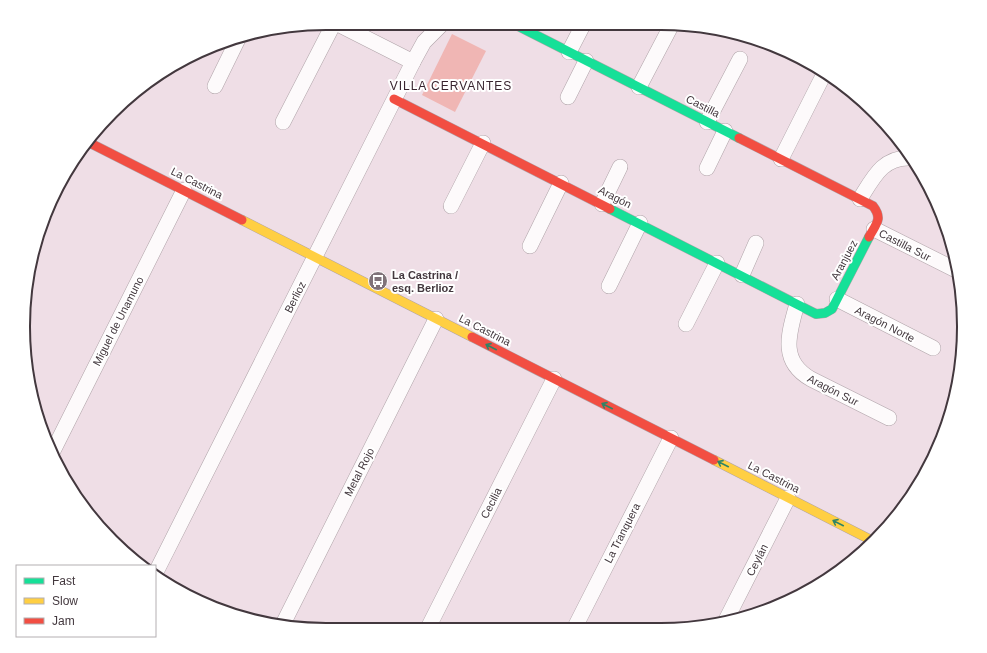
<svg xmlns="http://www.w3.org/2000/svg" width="987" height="653" viewBox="0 0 987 653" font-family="Helvetica,sans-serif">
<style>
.green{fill:#f0b6b4}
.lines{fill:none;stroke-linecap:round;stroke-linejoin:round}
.street-casing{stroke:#afa3a8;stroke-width:16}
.fast-casing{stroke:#afa3a8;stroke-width:10}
.slow-casing{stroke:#afa3a8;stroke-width:10}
.jam-casing{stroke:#afa3a8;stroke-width:10}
.street{stroke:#fdfafb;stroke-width:15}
.fast{stroke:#16e098;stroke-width:9}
.slow{stroke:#ffcf43;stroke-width:9}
.jam{stroke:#f24e42;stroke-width:9}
.oneway{stroke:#2f8466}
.labels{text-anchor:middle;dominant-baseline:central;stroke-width:4;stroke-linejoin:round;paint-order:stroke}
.street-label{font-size:11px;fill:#43383e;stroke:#fff}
.poi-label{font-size:11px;font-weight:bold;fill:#43383e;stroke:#fff;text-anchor:start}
.neighbourhood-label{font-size:12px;letter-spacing:1px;fill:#39242f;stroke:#fff}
.rim{fill:none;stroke:#43383e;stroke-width:2}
</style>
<rect width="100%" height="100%" fill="#efdee6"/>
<polygon class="green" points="452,34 486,51 455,112 422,95"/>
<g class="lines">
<g class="street-casing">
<g id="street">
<polyline points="336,23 413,62"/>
<polyline points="569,52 583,25"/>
<polyline points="215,86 239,37"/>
<polyline points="639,87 671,26"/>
<polyline points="568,97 586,61"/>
<polyline points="283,122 334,23"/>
<polyline points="707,122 740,59"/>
<polyline points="781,159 824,74"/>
<polyline points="707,168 725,131"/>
<path d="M860,199c13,-21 23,-43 51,-41"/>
<polyline points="602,204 620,167"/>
<polyline points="451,206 483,143"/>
<polyline points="874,229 958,271"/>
<polyline points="530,246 561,183"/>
<polyline points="742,275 756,243"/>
<polyline points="609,286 640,223"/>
<polyline points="837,299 933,348"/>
<path d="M797,304c-8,29 -18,57 14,75l78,39"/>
<polyline points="686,324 717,263"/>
<polyline points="53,451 184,190"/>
<polyline points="155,574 413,62 424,42 442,24"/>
<polyline points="725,622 788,498"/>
<polyline points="282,626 436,319"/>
<polyline points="428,628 554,379"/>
<polyline points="574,629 671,438"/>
</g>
</g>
<g class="fast-casing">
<g id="fast">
<polyline points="514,24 739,138"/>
<polyline points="610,209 816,314 825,313 832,309 869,237"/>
</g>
</g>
<g class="slow-casing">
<g id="slow">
<polyline points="242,220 472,337"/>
<polyline points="714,460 873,541"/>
</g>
</g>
<g class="jam-casing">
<g id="jam">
<polyline points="394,99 610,209"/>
<path d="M739,138l134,68c10,13 3,18 -4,31"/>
<polyline points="86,141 242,220"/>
<polyline points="472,337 714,460"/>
</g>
</g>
<use href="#street" class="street"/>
<use href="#fast" class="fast"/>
<use href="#slow" class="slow"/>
<use href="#jam" class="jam"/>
</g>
<defs><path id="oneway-shaft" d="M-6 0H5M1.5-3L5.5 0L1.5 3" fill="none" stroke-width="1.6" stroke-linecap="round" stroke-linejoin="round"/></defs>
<g class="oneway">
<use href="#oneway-shaft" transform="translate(491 347) rotate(-153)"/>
<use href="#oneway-shaft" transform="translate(607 406) rotate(-153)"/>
<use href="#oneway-shaft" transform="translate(723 464) rotate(-153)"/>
<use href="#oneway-shaft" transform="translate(838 523) rotate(-153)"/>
</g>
<defs>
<g id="bus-disc" transform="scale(1)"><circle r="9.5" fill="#7f7279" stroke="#fff"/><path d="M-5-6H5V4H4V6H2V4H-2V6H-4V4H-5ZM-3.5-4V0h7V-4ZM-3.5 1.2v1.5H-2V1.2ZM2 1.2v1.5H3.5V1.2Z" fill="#fff"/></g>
</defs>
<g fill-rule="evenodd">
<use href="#bus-disc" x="378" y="281"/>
</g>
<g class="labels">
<g class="street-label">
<text transform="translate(703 106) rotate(27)">Castilla</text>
<text transform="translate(197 183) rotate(27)">La Castrina</text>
<text transform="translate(615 197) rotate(27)">Aragón</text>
<text transform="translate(905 245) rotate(27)">Castilla Sur</text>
<text transform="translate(844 260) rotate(-62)">Aranjuez</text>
<text transform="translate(295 297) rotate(-63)">Berlioz</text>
<text transform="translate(118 321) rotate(-63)">Miguel de Unamuno</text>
<text transform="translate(885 324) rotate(27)">Aragón Norte</text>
<text transform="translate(485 330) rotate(27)">La Castrina</text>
<text transform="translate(833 390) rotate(27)">Aragón Sur</text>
<text transform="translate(359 472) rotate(-63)">Metal Rojo</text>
<text transform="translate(774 477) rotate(27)">La Castrina</text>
<text transform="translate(491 503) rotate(-63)">Cecilia</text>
<text transform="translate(622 533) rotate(-63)">La Tranquera</text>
<text transform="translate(757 560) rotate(-63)">Ceylán</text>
</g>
<g class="poi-label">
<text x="392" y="275">La Castrina /<tspan x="392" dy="13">esq. Berlioz</tspan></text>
</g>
<g class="neighbourhood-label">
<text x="451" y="86">VILLA CERVANTES</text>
</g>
</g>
<path d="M0 0H987V653H0ZM326 30H661A296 296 0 0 1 957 326V327A296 296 0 0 1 661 623H326A296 296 0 0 1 30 327V326A296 296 0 0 1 326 30Z" fill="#fff" fill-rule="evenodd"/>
<path class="rim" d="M326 30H661A296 296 0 0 1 957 326V327A296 296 0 0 1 661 623H326A296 296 0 0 1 30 327V326A296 296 0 0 1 326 30Z"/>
<rect x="16" y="565" width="140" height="72" fill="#ffffff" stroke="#b4afb2"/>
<rect x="24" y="578" width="20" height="6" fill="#16e098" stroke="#b4afb2"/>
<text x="52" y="585" font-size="12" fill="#43383e">Fast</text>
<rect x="24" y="598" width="20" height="6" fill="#ffcf43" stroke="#b4afb2"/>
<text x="52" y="605" font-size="12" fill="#43383e">Slow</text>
<rect x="24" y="618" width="20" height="6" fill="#f24e42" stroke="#b4afb2"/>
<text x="52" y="625" font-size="12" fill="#43383e">Jam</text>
</svg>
